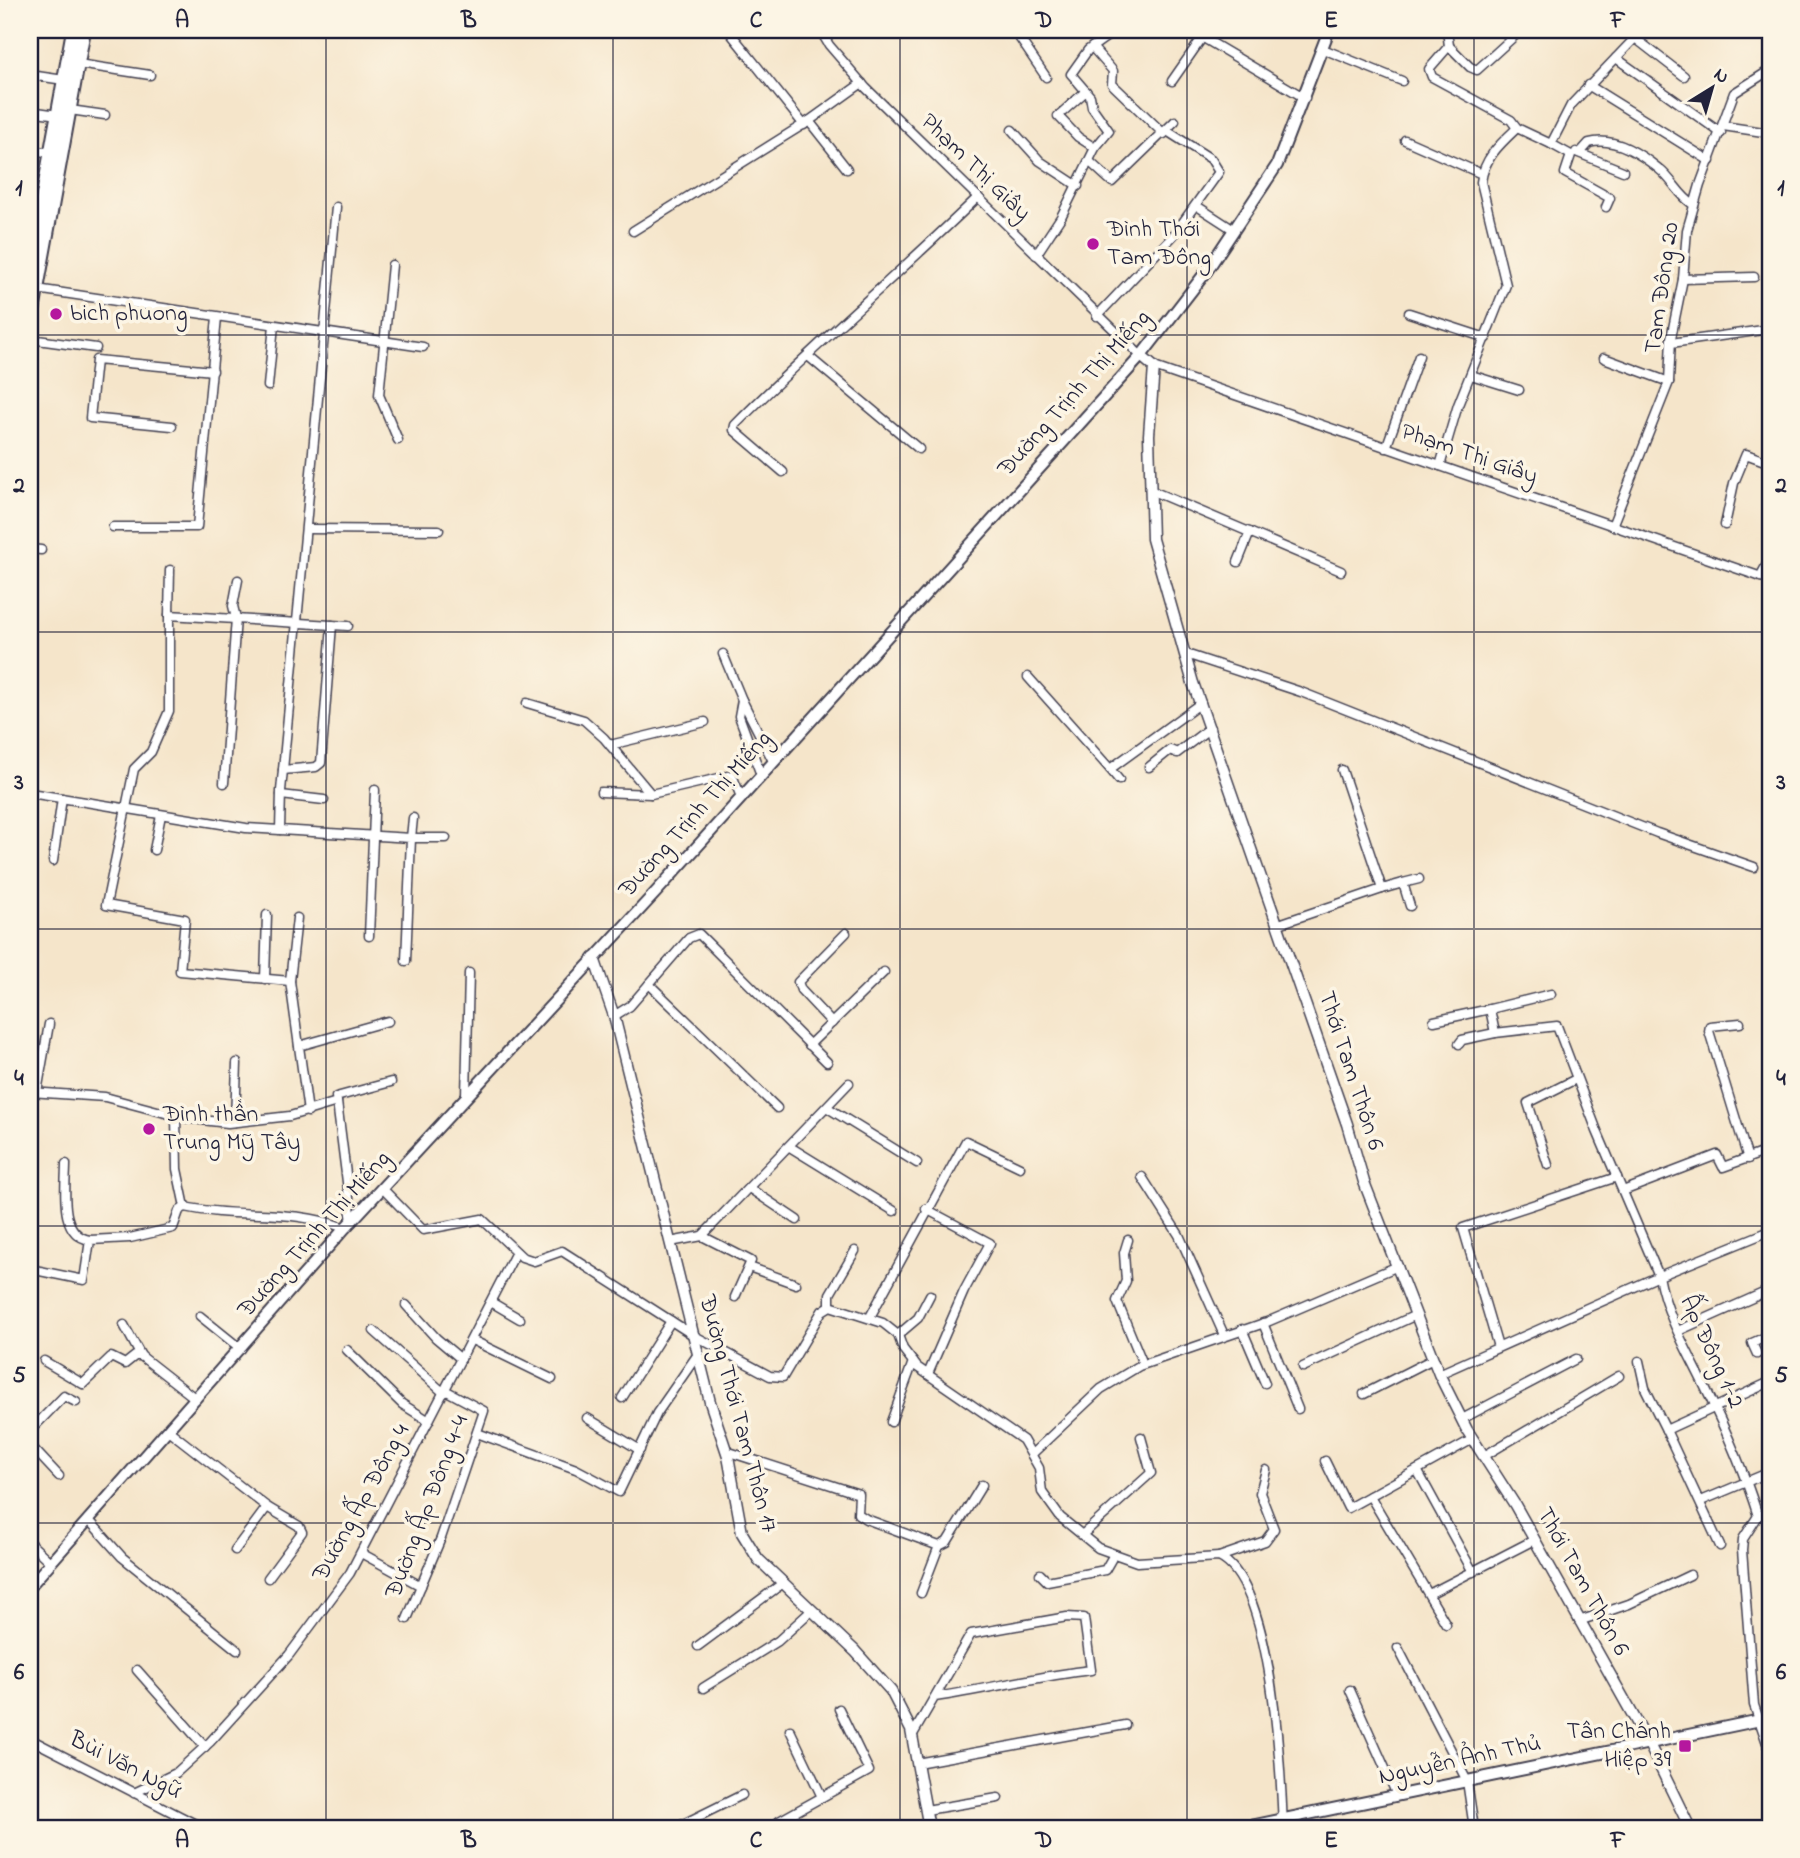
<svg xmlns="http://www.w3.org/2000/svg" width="1800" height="1858" viewBox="0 0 1800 1858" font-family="'Indie Flower',sans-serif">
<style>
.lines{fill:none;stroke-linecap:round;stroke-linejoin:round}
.minor-casing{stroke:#423f50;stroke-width:11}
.tertiary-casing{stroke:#423f50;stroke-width:13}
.secondary-casing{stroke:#423f50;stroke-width:14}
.primary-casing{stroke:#423f50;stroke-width:16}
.minor{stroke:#fff;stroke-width:8}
.tertiary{stroke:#fff;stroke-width:10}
.secondary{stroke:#fff;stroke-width:10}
.primary{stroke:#fff;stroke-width:12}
.grid{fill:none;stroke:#22223b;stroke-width:2;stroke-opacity:0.55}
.poi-dot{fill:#b5179e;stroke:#fcf5e5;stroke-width:2.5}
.labels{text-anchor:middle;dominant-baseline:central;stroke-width:7;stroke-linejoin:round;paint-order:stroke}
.street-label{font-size:24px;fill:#22223b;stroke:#fcf5e5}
.poi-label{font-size:24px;fill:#22223b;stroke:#fcf5e5;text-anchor:start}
.neatline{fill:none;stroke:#22223b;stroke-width:2.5}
.grid-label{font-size:23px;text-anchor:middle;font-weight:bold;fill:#22223b}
</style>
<rect width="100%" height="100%" fill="#fcf5e5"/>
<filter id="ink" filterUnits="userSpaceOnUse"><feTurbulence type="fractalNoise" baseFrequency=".0143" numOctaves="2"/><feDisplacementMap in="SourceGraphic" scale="14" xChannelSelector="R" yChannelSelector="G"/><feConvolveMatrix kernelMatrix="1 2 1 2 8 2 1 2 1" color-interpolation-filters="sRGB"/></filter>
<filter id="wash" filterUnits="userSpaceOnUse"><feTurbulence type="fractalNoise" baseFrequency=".00686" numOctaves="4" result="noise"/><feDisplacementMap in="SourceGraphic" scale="28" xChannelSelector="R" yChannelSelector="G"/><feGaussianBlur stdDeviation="1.57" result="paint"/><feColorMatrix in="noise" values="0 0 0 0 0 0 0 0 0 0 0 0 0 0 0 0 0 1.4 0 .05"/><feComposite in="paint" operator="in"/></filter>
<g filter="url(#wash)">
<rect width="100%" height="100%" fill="#f5e5ca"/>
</g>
<g filter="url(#ink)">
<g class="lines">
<g class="minor-casing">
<g id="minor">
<polyline points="728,30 804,125"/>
<polyline points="820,30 829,45 866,88 1141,356"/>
<polyline points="1014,30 1046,77"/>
<polyline points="1190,30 1305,98"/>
<polyline points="1447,30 1449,46 1429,69 1432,77 1511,120 1517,128"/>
<polyline points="1768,30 1770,33"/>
<polyline points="1449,46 1470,67 1477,70 1521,30"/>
<polyline points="1092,47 1113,71 1112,84 1164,134"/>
<polyline points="1323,49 1402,81"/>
<polyline points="1616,58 1721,133"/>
<polyline points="78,64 150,75"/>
<polyline points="30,75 64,80"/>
<polyline points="1172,81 1202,38"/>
<polyline points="1588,85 1710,161"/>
<polyline points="1086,91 1058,116 1078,137 1095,148"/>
<polyline points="70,110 105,115"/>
<polyline points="30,111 58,115"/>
<polyline points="809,121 847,169"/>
<polyline points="1723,126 1770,133"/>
<polyline points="1012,130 1040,161 1078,186"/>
<polyline points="1405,140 1482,174"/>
<polyline points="1551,144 1571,155 1565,173 1610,198 1606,207"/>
<polyline points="30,151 51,152"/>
<polyline points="1576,152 1623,171"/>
<path d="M1580,153l9,-10c25,-7 52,11 70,26 14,11 20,27 35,36"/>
<polyline points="1089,161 1112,182 1175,121"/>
<polyline points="1197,206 1234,230"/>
<polyline points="336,207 281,791 280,830 411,838 406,961"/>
<polyline points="633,231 809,121 862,83"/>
<polyline points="1036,255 1061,217 1095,148 1109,131 1092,107 1090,96 1071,74 1088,50 1116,30"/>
<polyline points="392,265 379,395 398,440"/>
<polyline points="1683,279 1754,277"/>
<polyline points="30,288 423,347"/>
<polyline points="1409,313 1486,338"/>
<polyline points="1097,316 1173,236 1219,172 1211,159 1167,131"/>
<polyline points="30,339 96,348"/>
<polyline points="1671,343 1770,329"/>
<polyline points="808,356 919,449"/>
<polyline points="1604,358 1669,382"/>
<polyline points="1154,367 1770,580"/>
<polyline points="1471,375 1519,390"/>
<polyline points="268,386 274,325"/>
<polyline points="172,426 90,418 96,360 213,371"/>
<polyline points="1386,448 1419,356"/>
<path d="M1440,466l18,-61 48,-120 -25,-103c3,-24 19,-38 36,-54l34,16 20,-39 64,-67 49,38"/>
<path d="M783,472l-49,-42 1,-5c78,-79 163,-150 243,-228"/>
<polyline points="1150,490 1341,571"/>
<polyline points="1725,525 1734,483 1746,454 1770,463"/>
<polyline points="1612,526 1669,382 1671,338 1683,279 1687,230 1700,185 1734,93 1770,70"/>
<polyline points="113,527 197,527 217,317"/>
<polyline points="307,529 439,530"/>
<polyline points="30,549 41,550"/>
<polyline points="1238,562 1250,532"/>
<polyline points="1760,577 1770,559"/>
<polyline points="169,615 170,570"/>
<polyline points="723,654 742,700 739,716 761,775"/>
<polyline points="1186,654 1301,692 1657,833 1754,867"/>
<polyline points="1028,677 1110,769"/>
<polyline points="742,700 773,761"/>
<polyline points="527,703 584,720 604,738 651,794 732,775 741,797"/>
<polyline points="610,745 705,722"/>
<polyline points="1149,767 1170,750 1177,753 1210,728"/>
<polyline points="283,770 316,767 321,763 332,625"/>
<polyline points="1119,780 1110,769 1201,703"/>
<polyline points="224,783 236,618 233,606 238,580"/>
<polyline points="601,792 651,794"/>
<polyline points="30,793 246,828 280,830"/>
<polyline points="281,795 324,800"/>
<polyline points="413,818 411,838 446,838"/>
<polyline points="154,850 161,815"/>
<polyline points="53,861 62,798"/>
<polyline points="1403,883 1419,879"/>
<polyline points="1382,889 1403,883 1410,906"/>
<polyline points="1279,924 1382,889 1342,770"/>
<polyline points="369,936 375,790"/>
<polyline points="265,979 267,915"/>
<polyline points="290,981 297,918"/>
<polyline points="649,984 777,1108"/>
<polyline points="614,1016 630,1006 689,938 699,934 827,1062"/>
<polyline points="1434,1021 1490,1009"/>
<polyline points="832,1023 801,990 798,982 846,933"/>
<polyline points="1740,1023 1710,1026 1709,1031 1748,1159"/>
<polyline points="1459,1044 1462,1040 1495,1033"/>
<polyline points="809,1045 884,972"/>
<polyline points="299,1046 388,1021"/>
<polyline points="30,1092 105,1097 184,1118 228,1123 290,1116 337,1102 352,1222"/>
<polyline points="37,1092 49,1024"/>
<polyline points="466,1096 469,973"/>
<polyline points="337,1102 336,1097 391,1082"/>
<polyline points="828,1108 917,1163"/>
<polyline points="308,1112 290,981 180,971 185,919 106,905 134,769 151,752 169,711 169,615 348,626"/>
<polyline points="176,1116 177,1169 185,1207"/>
<polyline points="235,1122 237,1063"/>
<polyline points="790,1147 894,1211"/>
<path d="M66,1164c0,24 -8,71 24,76"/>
<polyline points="1548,1165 1528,1103 1576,1079"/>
<polyline points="1142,1177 1179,1235 1224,1335"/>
<path d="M382,1188l41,42 59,-11 40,38 12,4 28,-10 131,84 77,41 13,1 39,-66 8,-5 53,17 15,12 5,14 14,18 106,73 16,28 3,24 18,25 38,31 39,14 82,-5c54,25 62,216 64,271"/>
<polyline points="749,1188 797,1220"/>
<polyline points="1623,1191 1717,1155 1723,1167 1770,1150"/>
<path d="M185,1207c55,12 105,0 160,21"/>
<polyline points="926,1209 990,1243 964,1291 928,1374"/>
<path d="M1770,1231l-111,45c7,39 28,74 45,109 21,43 40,86 54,131l-15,23 -1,11 12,155 16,47"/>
<polyline points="702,1236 751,1261 735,1297"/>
<polyline points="1128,1240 1124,1253 1126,1281 1117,1301 1143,1364"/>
<polyline points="670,1242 702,1236 849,1083"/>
<polyline points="749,1267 796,1284"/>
<polyline points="30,1269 84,1280 90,1240 130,1238 173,1228 179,1211 185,1207"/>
<polyline points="491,1302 520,1319"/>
<polyline points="406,1305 436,1338 461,1359"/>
<polyline points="830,1306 830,1294 855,1251"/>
<polyline points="200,1316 241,1349"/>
<polyline points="870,1317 966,1141 1020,1167"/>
<polyline points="1263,1323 1298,1409"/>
<polyline points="124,1325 141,1356"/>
<polyline points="1242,1329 1265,1383"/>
<polyline points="374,1331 444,1393"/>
<polyline points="1678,1331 1770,1290"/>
<polyline points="898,1335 918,1318 930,1295"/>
<polyline points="472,1340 552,1379"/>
<polyline points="1498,1347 1463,1228 1617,1177"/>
<polyline points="347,1350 402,1404 429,1421"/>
<polyline points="1757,1354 1752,1343 1770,1335"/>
<polyline points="44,1361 83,1384 111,1357 125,1364 135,1356 141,1356 196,1399"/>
<polyline points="1639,1361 1645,1388 1666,1430 1770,1382"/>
<polyline points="1303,1367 1416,1315"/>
<polyline points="1439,1374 1659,1276 1597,1131 1557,1026 1495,1033 1490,1009 1551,994"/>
<polyline points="1364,1394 1433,1359"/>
<polyline points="622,1398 671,1321"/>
<polyline points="587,1418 640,1450"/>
<polyline points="1462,1419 1576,1359"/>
<polyline points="891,1422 913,1362"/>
<polyline points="168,1430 267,1507 299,1526 302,1532 268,1578"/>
<polyline points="1666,1430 1720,1546"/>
<polyline points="30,1431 64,1396 76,1402"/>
<polyline points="477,1433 576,1469 619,1492 657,1413 698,1354"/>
<polyline points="30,1445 59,1476"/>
<polyline points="726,1451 859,1494 858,1514 866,1519 939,1546 921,1593"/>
<polyline points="1033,1453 1101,1389 1139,1366 1267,1322 1398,1266"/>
<polyline points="1484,1456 1619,1376"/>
<polyline points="1325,1461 1348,1508 1473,1439"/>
<polyline points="1417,1470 1473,1572"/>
<polyline points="1370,1496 1446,1624"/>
<polyline points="1701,1501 1770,1472"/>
<polyline points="1758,1516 1770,1511"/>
<polyline points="88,1519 122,1557 237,1650"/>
<polyline points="1082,1535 1151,1473 1141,1437"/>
<polyline points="30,1543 50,1562"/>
<polyline points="939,1546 947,1542 982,1485"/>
<polyline points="235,1550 267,1507"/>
<polyline points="361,1553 421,1586"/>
<polyline points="1219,1557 1265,1541 1274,1529 1260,1493 1266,1470"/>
<polyline points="1040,1574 1047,1581 1105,1570 1113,1556"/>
<polyline points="1429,1594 1534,1540"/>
<polyline points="407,1619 441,1538 484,1411 445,1390"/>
<polyline points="1579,1621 1629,1604 1690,1575"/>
<polyline points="698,1646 783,1583"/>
<polyline points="1398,1648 1467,1781 1474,1828"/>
<polyline points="137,1670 205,1747"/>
<polyline points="703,1688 778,1641 812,1610"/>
<polyline points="1350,1690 1397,1795"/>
<polyline points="790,1730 822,1797"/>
<path d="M912,1736l59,-102 96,-17 17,1 7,52c-53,6 -103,19 -156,27"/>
<polyline points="30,1739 203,1828"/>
<polyline points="917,1763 1125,1725"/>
<polyline points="134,1793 176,1773 210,1742 289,1655 350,1573 516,1252"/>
<polyline points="926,1810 998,1798"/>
<polyline points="30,1820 35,1828"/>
<polyline points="178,1828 183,1818"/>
<polyline points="675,1828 742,1795"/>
<polyline points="782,1828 779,1821 869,1771 839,1709"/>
</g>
</g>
<g class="tertiary-casing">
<g id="tertiary">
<polyline points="1141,356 1154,367 1149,435 1152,539 1193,683 1347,1124 1364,1182 1439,1374 1467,1430 1515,1505 1648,1742 1690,1828"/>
<polyline points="594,958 614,1016 710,1402 728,1456 742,1533 758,1559 855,1651 891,1691 911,1730 929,1828"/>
</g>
</g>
<g class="secondary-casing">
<g id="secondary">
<polyline points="30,1586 345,1228 657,891 1141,356 1206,272 1277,165 1329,30"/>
<polyline points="1241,1828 1770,1718"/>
</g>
</g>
<g class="primary-casing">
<g id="primary">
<polyline points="30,266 73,30"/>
<polyline points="30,328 84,30"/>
</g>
</g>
<use href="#minor" class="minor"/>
<use href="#tertiary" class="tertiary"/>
<use href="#secondary" class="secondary"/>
<use href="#primary" class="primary"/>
</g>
</g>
<path class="grid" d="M326,30v1798M613,30v1798M900,30v1798M1187,30v1798M1474,30v1798M30,335h1740M30,632h1740M30,929h1740M30,1226h1740M30,1523h1740"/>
<g class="poi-dot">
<circle cx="1093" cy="244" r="7"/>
<circle cx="56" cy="314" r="7"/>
<circle cx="149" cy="1129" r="7"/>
<rect x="1678" y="1739" width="14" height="14" rx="3.5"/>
</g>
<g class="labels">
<g class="street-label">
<text transform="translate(975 168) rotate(44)">Phạm Thị Giây</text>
<text transform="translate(1663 288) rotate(-82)">Tam Đông 20</text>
<text transform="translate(1075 394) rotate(-48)">Đường Trịnh Thị Miếng</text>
<text transform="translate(1469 455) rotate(19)">Phạm Thị Giây</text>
<text transform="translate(696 815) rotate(-48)">Đường Trịnh Thị Miếng</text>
<text transform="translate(1350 1071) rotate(72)">Thới Tam Thôn 6</text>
<text transform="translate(315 1235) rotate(-48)">Đường Trịnh Thị Miếng</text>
<text transform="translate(1711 1352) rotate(65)">Ấp Đông 1-2</text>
<text transform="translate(737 1414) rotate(75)">Đường Thới Tam Thôn 17</text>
<text transform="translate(362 1503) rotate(-61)">Đường Ấp Đông 4</text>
<text transform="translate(428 1507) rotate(-69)">Đường Ấp Đông 4-4</text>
<text transform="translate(1582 1582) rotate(61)">Thới Tam Thôn 6</text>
<text transform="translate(1460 1761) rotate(-12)">Nguyễn Ảnh Thủ</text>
<text transform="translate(125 1766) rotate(27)">Bùi Văn Ngữ</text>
</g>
<g class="poi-label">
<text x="1107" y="230">Đình Thới<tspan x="1107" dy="28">Tam Đông</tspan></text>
<text x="70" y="314">bich phuong</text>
<text x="163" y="1115">Đình thần<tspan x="163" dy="28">Trung Mỹ Tây</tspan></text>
<text x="1671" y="1732" text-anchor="end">Tân Chánh<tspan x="1671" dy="28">Hiệp 39</tspan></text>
</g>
</g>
<rect width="1800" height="1858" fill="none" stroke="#fcf5e5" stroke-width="77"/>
<g transform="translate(1712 88) rotate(37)" stroke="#fcf5e5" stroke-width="5" paint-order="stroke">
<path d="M0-5L12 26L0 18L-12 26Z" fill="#22223b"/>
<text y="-10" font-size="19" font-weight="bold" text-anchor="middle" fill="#22223b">N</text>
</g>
<rect x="38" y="38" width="1724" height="1782" class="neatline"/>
<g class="grid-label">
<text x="182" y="27">A</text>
<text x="469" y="27">B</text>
<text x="756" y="27">C</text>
<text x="1044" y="27">D</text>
<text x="1331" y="27">E</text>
<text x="1618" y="27">F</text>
<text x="19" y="195">1</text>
<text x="1781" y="195">1</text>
<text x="19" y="492">2</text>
<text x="1781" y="492">2</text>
<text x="19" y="789">3</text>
<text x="1781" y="789">3</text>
<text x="19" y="1085">4</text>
<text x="1781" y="1085">4</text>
<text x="19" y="1382">5</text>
<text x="1781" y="1382">5</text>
<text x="19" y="1679">6</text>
<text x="1781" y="1679">6</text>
<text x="182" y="1847">A</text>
<text x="469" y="1847">B</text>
<text x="756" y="1847">C</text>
<text x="1044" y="1847">D</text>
<text x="1331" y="1847">E</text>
<text x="1618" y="1847">F</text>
</g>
</svg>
